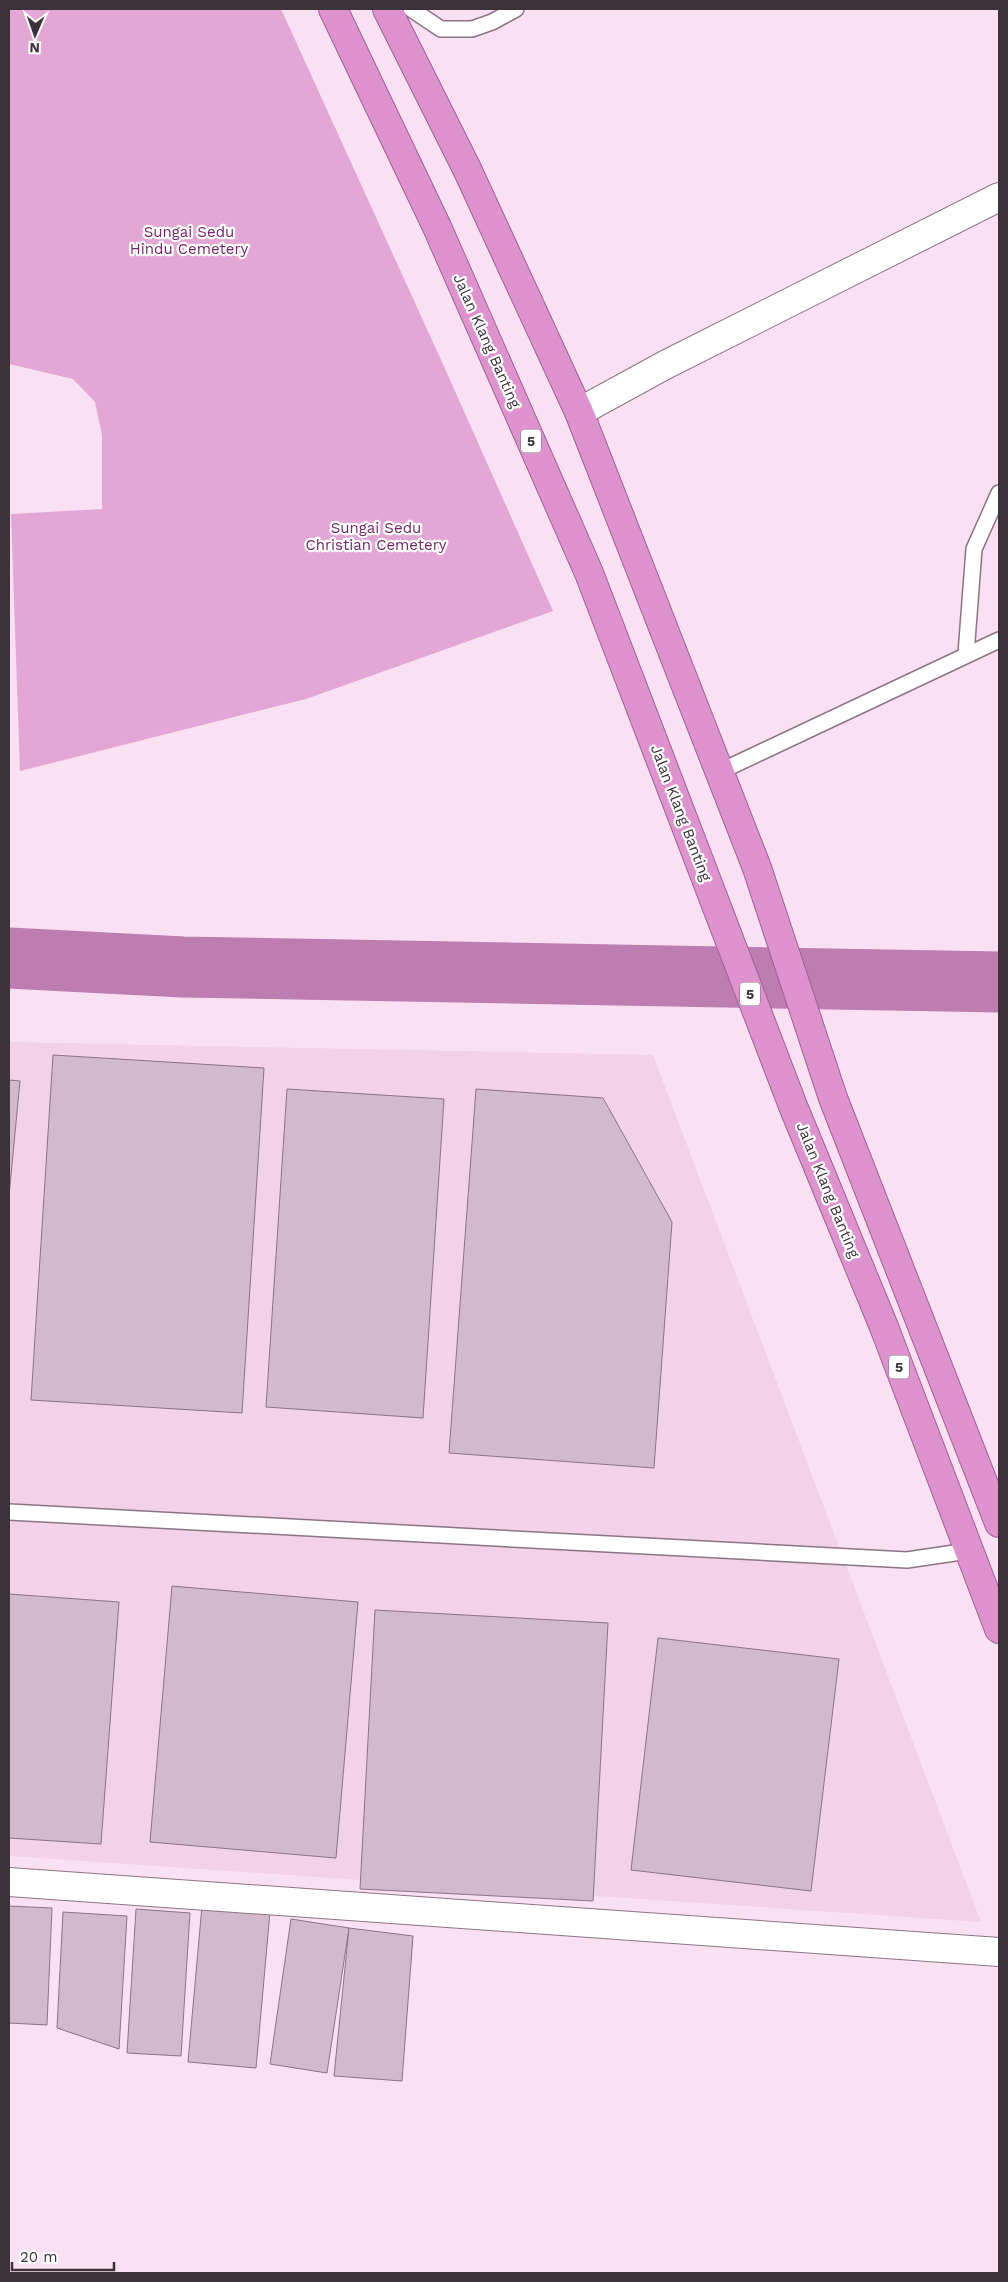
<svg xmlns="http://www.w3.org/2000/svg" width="1008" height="2282" viewBox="0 0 1008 2282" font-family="'Work Sans',sans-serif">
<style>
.built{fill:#f2d1e9}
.green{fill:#e2a7d5}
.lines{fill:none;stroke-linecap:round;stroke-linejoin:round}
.river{stroke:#be7db0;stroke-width:61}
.building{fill:#d3b9cc;stroke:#8b7485}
.service-casing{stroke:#8b7485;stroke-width:18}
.minor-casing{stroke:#8b7485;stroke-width:30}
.trunk-casing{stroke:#9f6092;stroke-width:30}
.service{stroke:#fff;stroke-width:15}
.minor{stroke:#fff;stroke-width:28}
.trunk{stroke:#de93ce;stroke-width:28}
.labels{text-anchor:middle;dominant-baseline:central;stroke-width:4.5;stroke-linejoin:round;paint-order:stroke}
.shield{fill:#fff;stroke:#767075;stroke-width:1}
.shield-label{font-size:14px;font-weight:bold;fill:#3c323a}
.park-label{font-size:15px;fill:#742667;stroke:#fff}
.street-label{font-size:15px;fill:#3c323a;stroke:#fff}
</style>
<rect width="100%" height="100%" fill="#fae0f3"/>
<polygon class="built" points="9,1042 653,1055 981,1922 9,1856"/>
<polygon class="green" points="9,9 281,9 442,362 553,611 306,699 20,771 11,514 102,509 102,435 95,402 73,379 9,364"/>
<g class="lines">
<polyline class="river" points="9,958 183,967 999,982"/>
</g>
<g class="building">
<polygon points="53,1055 264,1068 242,1413 31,1400"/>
<polygon points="9,1080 20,1081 9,1196"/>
<polygon points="287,1089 444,1099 423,1418 266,1407"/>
<polygon points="476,1089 603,1098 672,1222 654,1468 449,1453"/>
<polygon points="172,1586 358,1602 336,1858 150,1842"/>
<polygon points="9,1594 119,1602 101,1844 9,1838"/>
<polygon points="375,1610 608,1623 593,1901 360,1889"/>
<polygon points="658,1638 839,1659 811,1891 631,1870"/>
<polygon points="9,1906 52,1908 47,2025 9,2023"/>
<polygon points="202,1906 270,1912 256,2068 188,2062"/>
<polygon points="136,1909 190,1913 181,2056 127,2053"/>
<polygon points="63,1912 127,1916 119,2049 57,2028"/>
<polygon points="291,1919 349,1928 327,2073 270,2064"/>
<polygon points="349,1928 413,1936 402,2081 334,2076"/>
</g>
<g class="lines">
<g class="service-casing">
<g id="service">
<polyline points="411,9 441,29 472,29 492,22 516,9"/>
<polyline points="966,654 974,549 999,493"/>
<polyline points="719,772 999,640"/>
<polyline points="9,1512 907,1560 968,1551"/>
</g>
</g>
<g class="minor-casing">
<g id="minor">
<polyline points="579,412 667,364 999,197"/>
<polyline points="9,1882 999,1952"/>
</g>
</g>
<g class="trunk-casing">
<g id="trunk">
<polyline points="333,9 437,227 589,573 793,1106 884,1327 999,1629"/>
<polyline points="387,9 467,169 579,412 757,868 833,1098 999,1523"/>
</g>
</g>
<use href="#service" class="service"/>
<use href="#minor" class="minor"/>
<use href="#trunk" class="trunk"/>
</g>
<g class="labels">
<g class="shield">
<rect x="521" y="429.5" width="20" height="23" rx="4"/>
<rect x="740" y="982.5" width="20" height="23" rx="4"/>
<rect x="889" y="1355.5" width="20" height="23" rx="4"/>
</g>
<g class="shield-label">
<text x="531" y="441">5</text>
<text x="750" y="994">5</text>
<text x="899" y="1367">5</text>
</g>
<g class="park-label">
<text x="189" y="232">Sungai Sedu<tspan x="189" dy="17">Hindu Cemetery</tspan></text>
<text x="376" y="528">Sungai Sedu<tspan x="376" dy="17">Christian Cemetery</tspan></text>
</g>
<g class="street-label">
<text transform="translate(487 341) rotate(66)">Jalan Klang Banting</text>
<text transform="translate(681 813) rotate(69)">Jalan Klang Banting</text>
<text transform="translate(828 1190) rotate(68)">Jalan Klang Banting</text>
</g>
</g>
<rect width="1008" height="2282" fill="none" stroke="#3c323a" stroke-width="20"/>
<g transform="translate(35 35) rotate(182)" stroke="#ffffff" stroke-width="4" paint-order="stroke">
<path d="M0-4L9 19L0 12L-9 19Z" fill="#3c323a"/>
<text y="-8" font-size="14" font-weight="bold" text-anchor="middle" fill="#3c323a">N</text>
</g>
<path d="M12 2262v8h102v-8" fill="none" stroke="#3c323a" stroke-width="2.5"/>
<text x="20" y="2262" font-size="15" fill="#3c323a" stroke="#ffffff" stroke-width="4" paint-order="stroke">20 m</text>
</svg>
